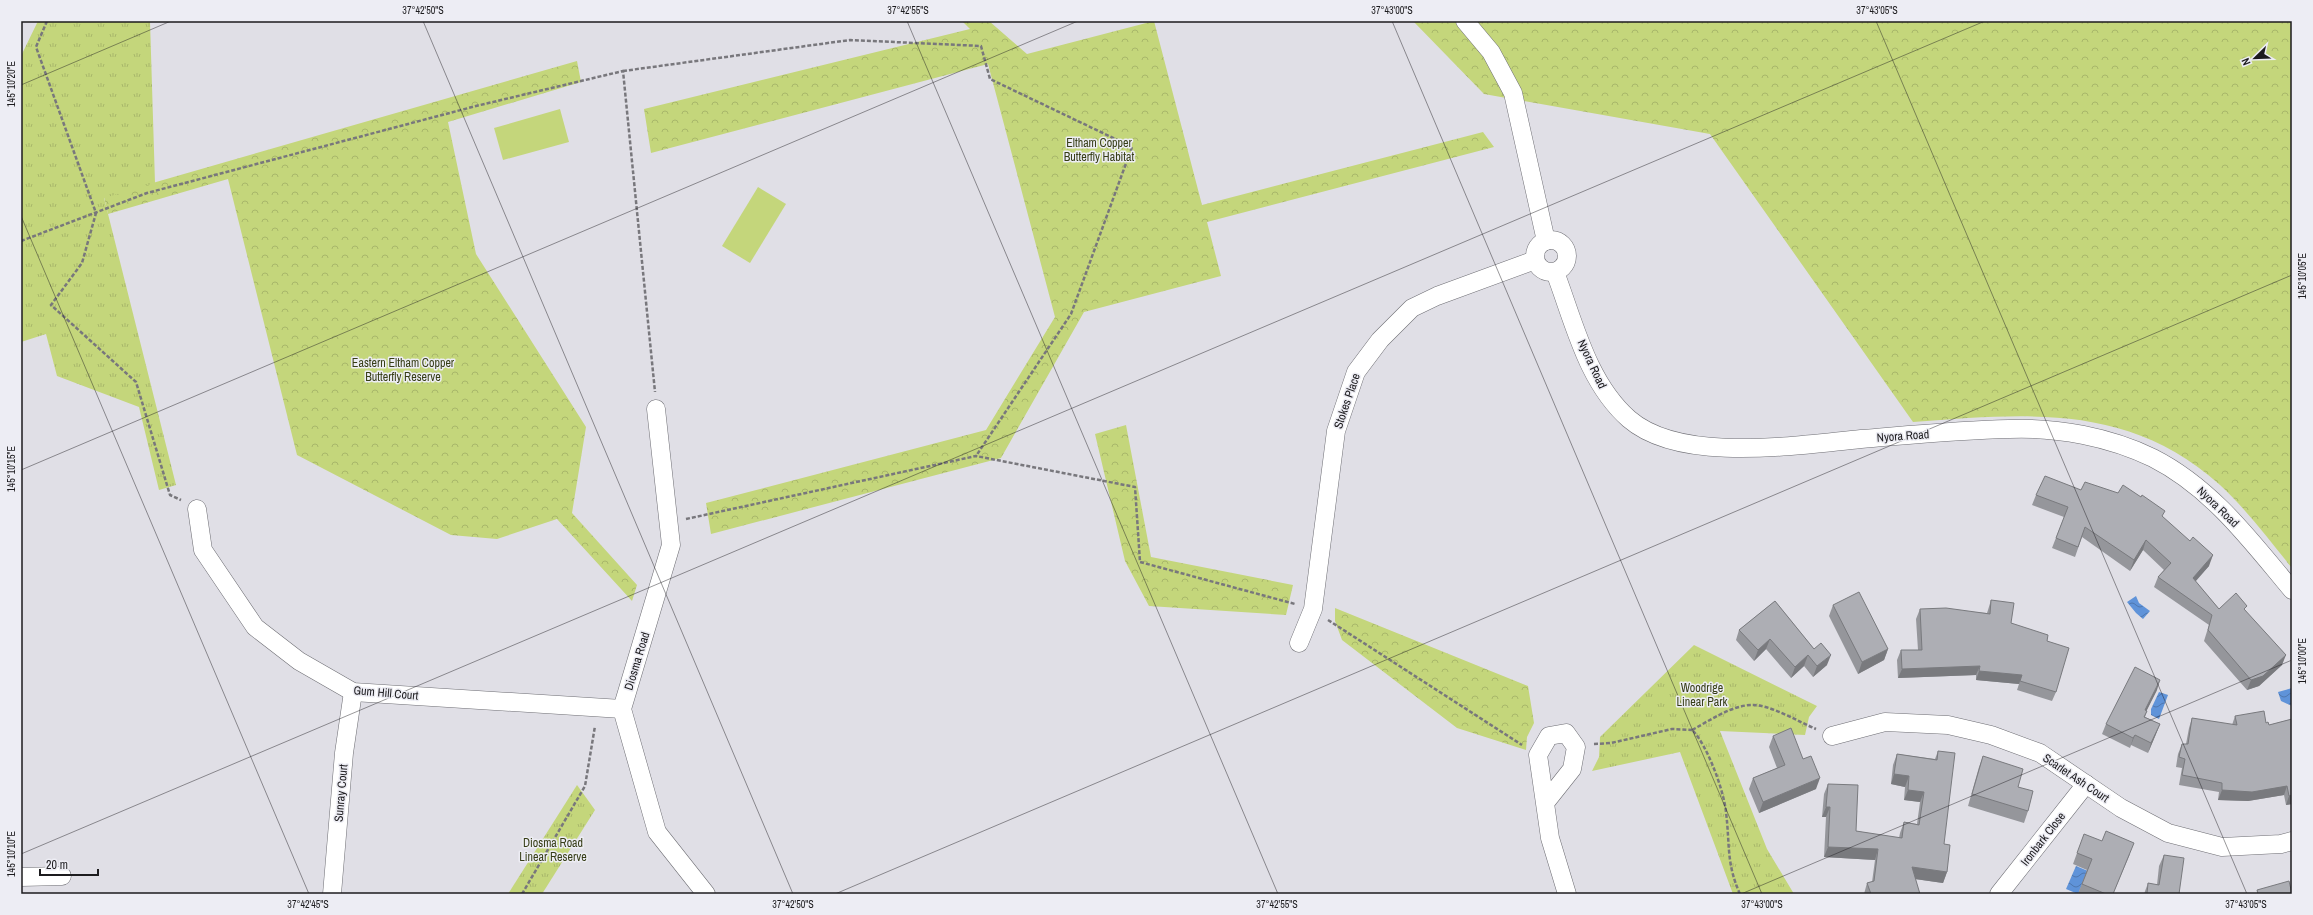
<svg xmlns="http://www.w3.org/2000/svg" width="2313" height="915" viewBox="0 0 2313 915" font-family="'Archivo Narrow',sans-serif">
<style>
.grass{fill:#c4d67b}
.forest{fill:url(#forest-crowns)}
.park{fill:url(#park-tufts)}
.water{fill:url(#water-waves)}
.lines{fill:none;stroke-linecap:round;stroke-linejoin:round}
.minor-casing{stroke:#6e6e74;stroke-width:19}
.path{stroke:#78777c;stroke-width:2.5;stroke-dasharray:4 2;stroke-linecap:butt}
.minor{stroke:#fff;stroke-width:18}
.wall{fill:#95969b}
.shaded-wall{fill:#797a7e}
.building{fill:#adaeb4;stroke:#797a7e}
.ticks{fill:none;stroke:#1c1b1e;stroke-width:1;stroke-opacity:0.45}
.labels{text-anchor:middle;dominant-baseline:central;stroke-width:3;stroke-linejoin:round;paint-order:stroke}
.park-label{font-size:12px;fill:#363d16;stroke:#ededf4}
.street-label{font-size:12px;fill:#1c1b1e;stroke:#ededf4}
.neatline{fill:none;stroke:#1c1b1e;stroke-width:1.5}
.ticks-label{font-size:10px;text-anchor:middle;fill:#1c1b1e}
</style>
<defs>
<pattern id="forest-crowns" width="20" height="18" patternUnits="userSpaceOnUse"><rect width="20" height="18" fill="#c4d67b"/><path d="M2 6a3 3 0 1 1 6 0M12 15a3 3 0 1 1 6 0" fill="none" stroke="#a8b76a"/></pattern>
<pattern id="park-tufts" width="24" height="20" patternUnits="userSpaceOnUse"><rect width="24" height="20" fill="#c4d67b"/><path d="M3 7l-1-3M5 7V3M7 7l1-3M15 17l-1-3M17 17v-4M19 17l1-3" fill="none" stroke="#a8b76a"/></pattern>
<pattern id="water-waves" width="16" height="10" patternUnits="userSpaceOnUse"><rect width="16" height="10" fill="#5f93d9"/><path d="M0 5q4-4 8 0t8 0" fill="none" stroke="#4e77af"/></pattern>
</defs>
<rect width="100%" height="100%" fill="#e0dfe6"/>
<g class="grass">
<polygon points="560,109 569,142 503,160 494,128"/>
<polygon points="758,187 786,204 750,263 722,246"/>
</g>
<g class="forest">
<polygon points="962,21 989,21 1027,54 1154,21 1202,205 1483,132 1494,147 1207,222 1221,276 1084,312 1001,458 711,534 706,503 986,430 1055,317 988,64 651,153 644,109 970,29"/>
<path d="M1413,21h879v547c-23,-28 -45,-58 -72,-83 -92,-83 -194,-71 -307,-63l-203,-288 -226,-40z"/>
<polygon points="577,61 581,82 448,122 476,254 586,427 572,513 637,585 632,601 557,519 497,539 451,535 297,455 228,179 108,214 104,197"/>
<polygon points="1126,425 1151,557 1293,585 1286,615 1149,606 1125,561 1095,434"/>
<polygon points="1335,608 1528,686 1534,723 1527,737 1526,750 1457,728 1342,640 1335,621"/>
</g>
<g class="park">
<polygon points="38,21 150,21 155,183 104,198 176,485 159,490 139,407 57,376 46,334 21,342 21,56"/>
<polygon points="1694,645 1817,706 1809,717 1805,735 1720,731 1767,849 1794,894 1733,894 1680,752 1592,771 1599,757 1600,737"/>
<polygon points="577,785 595,810 542,894 508,894"/>
</g>
<g class="water">
<polygon points="2136,596 2139,603 2150,611 2143,619 2136,613 2127,602"/>
<polygon points="2292,688 2292,706 2281,701 2278,692"/>
<polygon points="2159,692 2168,695 2159,719 2151,715 2151,709"/>
<polygon points="2076,866 2088,871 2078,894 2066,889"/>
</g>
<g class="lines">
<g class="minor-casing">
<g id="minor">
<polyline points="1465,21 1491,52 1513,93 1546,241"/>
<circle cx="1551" cy="256" r="16"/>
<path d="M1555,272c19,50 32,110 74,147 52,45 168,26 232,20 49,-4 99,-9 148,-10 48,-2 101,8 144,29 59,30 98,83 139,132"/>
<polyline points="656,409 671,545 622,709 657,832 706,894"/>
<polyline points="197,509 203,550 255,627 299,661 353,692 622,709"/>
<polyline points="1299,643 1313,609 1336,431 1356,372 1380,340 1412,308 1437,296 1535,260"/>
<polyline points="1832,736 1885,722 1948,725 1991,735 2040,753 2121,808 2168,833 2222,847 2281,844 2292,841"/>
<polyline points="1545,803 1572,769 1576,747 1566,733 1549,736 1538,755 1550,838 1567,894"/>
<polyline points="21,877 62,876"/>
<polyline points="332,894 344,753 353,692"/>
<polyline points="1999,894 2086,784"/>
</g>
</g>
<g class="path">
<polyline points="47,21 36,47 96,213 82,263 51,305 136,382 170,495 181,500"/>
<polyline points="623,71 850,40 981,46 990,79 1132,147 1071,314 976,456"/>
<polyline points="21,241 147,193 476,106 623,71 655,392"/>
<polyline points="686,519 976,456 1135,487 1140,562 1295,604"/>
<polyline points="1328,620 1522,745"/>
<polyline points="1594,744 1611,743 1672,729 1692,730"/>
<polyline points="522,894 585,786 595,726"/>
<path d="M1740,894c-14,-31 -10,-50 -14,-82 -2,-21 -19,-68 -34,-82 17,-9 40,-25 60,-25 17,-1 47,17 64,24"/>
</g>
<use href="#minor" class="minor"/>
</g>
<g class="wall">
<polygon points="2081,490 2163,517 2209,566 2195,581 2219,609 2245,610 2282,665 2259,686 2247,690 2204,641 2209,625 2154,587 2158,577 2164,570 2143,550 2130,571 2082,537 2075,557 2052,548 2064,517 2032,505 2036,495"/>
<polygon points="1991,600 2011,623 2047,641 2056,692 2052,701 2017,690 2019,684 1976,680 1976,675 1898,678 1897,660 1901,650 1918,650 1916,619 1920,609 1987,613 1988,610"/>
<polygon points="1775,601 1827,665 1813,677 1804,666 1791,678 1766,649 1754,661 1736,640 1739,630"/>
<polygon points="1833,605 1888,649 1884,660 1858,674 1829,616"/>
<polygon points="2157,690 2146,711 2147,711 2145,717 2160,724 2156,734 2148,753 2131,745 2130,748 2102,734 2106,724"/>
<polygon points="2235,716 2266,723 2269,725 2292,719 2292,804 2286,805 2284,795 2248,801 2218,800 2219,792 2179,785 2182,768 2176,767 2178,754 2182,744 2186,744 2189,728 2192,718 2232,725"/>
<polygon points="1773,736 1816,789 1759,813 1749,789 1753,778 1777,768 1769,747"/>
<polygon points="1938,751 1944,844 1947,872 1943,883 1915,879 1920,894 1864,894 1867,883 1872,882 1875,860 1824,857 1826,817 1822,817 1824,794 1828,784 1856,831 1899,838 1900,833 1904,822 1917,824 1920,802 1904,800 1905,787 1891,784 1893,765 1897,754 1935,759"/>
<polygon points="1983,756 2018,787 2028,811 2024,823 1968,806 1979,767"/>
<polygon points="2077,853 2130,854 2113,894 2078,894 2087,870 2073,864"/>
<polygon points="2164,855 2179,894 2157,885 2159,866"/>
<polygon points="2148,883 2147,894 2144,894"/>
</g>
<g class="shaded-wall">
<polygon points="2146,540 2143,550 2130,571 2134,560"/>
<polygon points="2213,555 2209,566 2189,589 2193,578"/>
<polygon points="1770,639 1766,649 1754,661 1758,650"/>
<polygon points="1888,649 1884,660 1858,674 1862,662"/>
<polygon points="1808,655 1804,666 1791,678 1795,667"/>
<polygon points="1831,655 1827,665 1813,677 1817,666"/>
<polygon points="2286,655 2282,665 2259,686 2247,690 2251,680"/>
<polygon points="1980,666 1976,675 1898,678 1902,669"/>
<polygon points="1979,671 2022,675 2019,684 1976,680"/>
<polygon points="2160,680 2157,690 2142,720 2145,710"/>
<polygon points="2160,724 2156,734 2148,753 2151,743"/>
<polygon points="2135,735 2131,745 2130,748 2133,738"/>
<polygon points="1894,774 1909,776 1905,787 1891,784"/>
<polygon points="1820,778 1816,789 1759,813 1763,802"/>
<polygon points="2287,786 2284,795 2248,801 2218,800 2222,790"/>
<polygon points="1908,790 1924,792 1920,802 1904,800"/>
<polygon points="2292,795 2292,804 2286,805 2289,796"/>
<polygon points="1826,807 1830,807 1826,817 1822,817"/>
<polygon points="1828,847 1878,849 1875,860 1824,857"/>
<polygon points="1912,867 1947,872 1943,883 1908,878"/>
</g>
<g class="building">
<polygon points="2045,476 2081,490 2085,482 2118,493 2123,485 2141,497 2142,495 2165,511 2162,516 2190,541 2193,537 2213,555 2193,578 2219,609 2236,593 2247,606 2244,609 2286,655 2263,676 2251,680 2208,630 2212,615 2158,577 2171,563 2146,540 2134,560 2085,527 2078,547 2056,538 2068,507 2036,495"/>
<polygon points="1859,592 1888,649 1862,662 1833,605"/>
<polygon points="1991,600 2014,603 2011,623 2048,635 2047,641 2069,648 2056,692 2020,681 2022,675 1979,671 1980,666 1902,669 1901,650 1922,650 1920,609 1946,608 1990,614"/>
<polygon points="1775,601 1814,649 1821,643 1831,655 1817,666 1808,655 1795,667 1770,639 1758,650 1739,630"/>
<polygon points="2135,667 2160,680 2145,710 2147,711 2144,717 2160,724 2151,743 2135,735 2133,738 2106,724"/>
<polygon points="2264,711 2266,723 2268,722 2269,725 2292,719 2292,795 2289,796 2287,786 2252,792 2222,790 2222,783 2182,775 2185,759 2179,757 2182,744 2188,744 2192,718 2237,725 2235,716"/>
<polygon points="1791,728 1803,759 1811,756 1820,778 1763,802 1753,778 1785,765 1773,736"/>
<polygon points="1938,751 1955,753 1944,844 1950,845 1947,872 1912,867 1920,894 1871,894 1867,883 1874,881 1878,849 1828,847 1830,807 1826,807 1828,784 1858,785 1856,831 1902,838 1904,822 1919,825 1924,792 1908,790 1909,776 1894,774 1897,754 1937,760"/>
<polygon points="1983,756 2023,769 2018,787 2033,791 2028,811 1972,794"/>
<polygon points="2106,831 2134,843 2113,894 2106,894 2082,884 2092,859 2077,853 2084,834 2102,841"/>
<polygon points="2164,855 2184,858 2179,894 2147,894 2148,883 2159,885"/>
<polygon points="2289,881 2292,894 2258,894 2257,890"/>
</g>
<path class="ticks" d="M423,21l370,873M907,21l371,873M1392,21l370,873M1876,21l371,873M21,85l150,-64M21,216l288,678M21,470l1057,-449M21,854l1964,-833M835,894l1457,-619M1741,894l551,-234"/>
<g class="labels">
<g class="park-label">
<text x="1099" y="143">Eltham Copper<tspan x="1099" dy="14">Butterfly Habitat</tspan></text>
<text x="403" y="363">Eastern Eltham Copper<tspan x="403" dy="14">Butterfly Reserve</tspan></text>
<text x="1702" y="688">Woodrige<tspan x="1702" dy="14">Linear Park</tspan></text>
<text x="553" y="843">Diosma Road<tspan x="553" dy="14">Linear Reserve</tspan></text>
</g>
<g class="street-label">
<text transform="translate(1592 364) rotate(65)">Nyora Road</text>
<text transform="translate(1347 401) rotate(-71)">Stokes Place</text>
<text transform="translate(1903 436) rotate(-4)">Nyora Road</text>
<text transform="translate(2218 507) rotate(44)">Nyora Road</text>
<text transform="translate(637 661) rotate(-73)">Diosma Road</text>
<text transform="translate(386 693) rotate(5)">Gum Hill Court</text>
<text transform="translate(2076 778) rotate(34)">Scarlet Ash Court</text>
<text transform="translate(341 793) rotate(-85)">Sunray Court</text>
<text transform="translate(2043 839) rotate(-52)">Ironbark Close</text>
</g>
</g>
<rect width="2313" height="915" fill="none" stroke="#ededf4" stroke-width="44"/>
<g transform="translate(2255 58) rotate(247)" stroke="#ededf4" stroke-width="3" paint-order="stroke">
<path d="M0-3L7 15L0 10L-7 15Z" fill="#1c1b1e"/>
<text y="-6" font-size="11" font-weight="bold" text-anchor="middle" fill="#1c1b1e">N</text>
</g>
<path d="M40 869v6h58v-6" fill="none" stroke="#1c1b1e" stroke-width="2"/>
<text x="46" y="869" font-size="12" fill="#1c1b1e" stroke="#ededf4" stroke-width="3" paint-order="stroke">20 m</text>
<rect x="22" y="22" width="2269" height="871" class="neatline"/>
<g class="ticks-label">
<text x="423" y="14">37°42'50"S</text>
<text x="908" y="14">37°42'55"S</text>
<text x="1392" y="14">37°43'00"S</text>
<text x="1877" y="14">37°43'05"S</text>
<text transform="translate(11 84) rotate(-90)" y="4">145°10'20"E</text>
<text transform="translate(2302 276) rotate(-90)" y="4">145°10'05"E</text>
<text transform="translate(11 469) rotate(-90)" y="4">145°10'15"E</text>
<text transform="translate(2302 661) rotate(-90)" y="4">145°10'00"E</text>
<text transform="translate(11 854) rotate(-90)" y="4">145°10'10"E</text>
<text x="308" y="908">37°42'45"S</text>
<text x="793" y="908">37°42'50"S</text>
<text x="1277" y="908">37°42'55"S</text>
<text x="1762" y="908">37°43'00"S</text>
<text x="2246" y="908">37°43'05"S</text>
</g>
</svg>
